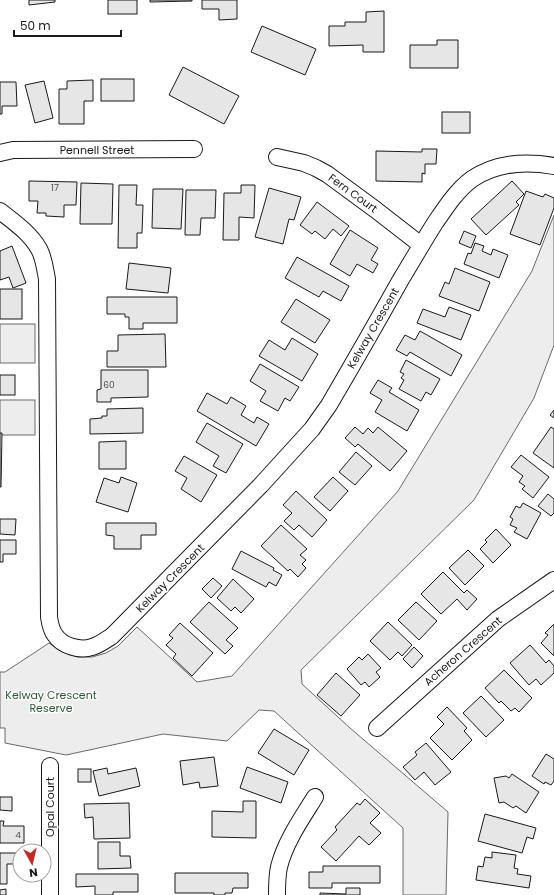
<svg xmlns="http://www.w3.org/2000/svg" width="554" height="895" viewBox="0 0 554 895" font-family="Poppins,sans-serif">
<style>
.built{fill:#ededed;stroke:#6a6a6a}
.building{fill:#e6e6e6;stroke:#1a1a1a}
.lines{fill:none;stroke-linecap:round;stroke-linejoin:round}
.minor-casing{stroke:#1a1a1a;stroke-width:18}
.minor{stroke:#fff;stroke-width:16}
.labels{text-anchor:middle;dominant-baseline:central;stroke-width:3;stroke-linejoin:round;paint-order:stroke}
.number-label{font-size:9px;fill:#4d4d4d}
.street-label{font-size:11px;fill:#1a1a1a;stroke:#fff}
.park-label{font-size:11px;fill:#2b5a34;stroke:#fff}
</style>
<rect width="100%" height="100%" fill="#fff"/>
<g class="built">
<polygon points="554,215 554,345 534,398 474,500 301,670 302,684 350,728 448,812 446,895 403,895 403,828 274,711 259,710 227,741 163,734 66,755 5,743 5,728 0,728 0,672 5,672 49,643 62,652 77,657 92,657 106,653 118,646 137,627 197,682 232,676 398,491 532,271"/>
<rect x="0" y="324" width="35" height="39"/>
<rect x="0" y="400" width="35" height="35"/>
</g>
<g class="building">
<polygon points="29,0 55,0 55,2 29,5"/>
<rect x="108" y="0" width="29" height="14"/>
<polygon points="150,0 192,0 192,1 150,2"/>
<polygon points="202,0 237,0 237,19 219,20 219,9 202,9"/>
<polygon points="384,11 384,52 363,52 363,45 329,46 329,26 345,26 345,22 366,22 366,12"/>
<polygon points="262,26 316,49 305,75 251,52"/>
<polygon points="437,40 458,40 458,68 410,68 410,45 437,45"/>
<polygon points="183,67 239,96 224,124 169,95"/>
<rect x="101" y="79" width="33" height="22"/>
<polygon points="93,80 93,101 84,101 84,124 59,124 59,89 67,89 67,81"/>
<polygon points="44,81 53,118 35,123 25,85"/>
<polygon points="0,82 16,82 17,106 2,106 2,114 0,114"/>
<rect x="442" y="112" width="28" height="21"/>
<polygon points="422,149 437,149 436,164 425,164 425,174 422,173 422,182 376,181 376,151 422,152"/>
<polygon points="29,181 77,182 76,205 64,205 64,217 46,216 46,213 37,213 38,201 29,201"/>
<polygon points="512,181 524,194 516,202 519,205 486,235 471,219"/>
<polygon points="81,183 113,184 112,224 80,224"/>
<polygon points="119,185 137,185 136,205 143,205 142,233 137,233 137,248 118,248"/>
<polygon points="241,185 255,185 254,218 239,217 239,240 223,240 224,193 241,193"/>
<polygon points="269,188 301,197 294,220 289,219 283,244 255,237"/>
<polygon points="153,189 183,189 181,229 152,228"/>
<polygon points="186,190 216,190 215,218 201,218 200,235 185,235"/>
<polygon points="526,191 543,197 545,194 554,198 554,208 540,245 510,234"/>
<polygon points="317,202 349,226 341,236 333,229 325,239 315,231 312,234 300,225"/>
<polygon points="350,230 378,248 371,260 378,264 373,273 357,264 350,276 330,264"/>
<polygon points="464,231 476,236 471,248 459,243"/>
<polygon points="475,243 484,246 482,251 491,255 493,249 508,255 499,278 464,264 468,253 471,254"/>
<polygon points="12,246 26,283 13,288 9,277 0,280 0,251"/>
<polygon points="297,257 349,286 341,301 323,291 319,297 285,278"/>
<polygon points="129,263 171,268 168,293 126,289"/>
<polygon points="455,268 490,282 479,311 439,296 445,282 449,284"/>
<rect x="0" y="289" width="22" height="30"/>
<polygon points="107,297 177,297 177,323 143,323 143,329 129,329 129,317 125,317 125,314 107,314"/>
<polygon points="296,299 330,320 315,343 281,322"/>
<polygon points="449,307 471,315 461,340 417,323 423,309 445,317"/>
<polygon points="420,331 462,355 451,376 410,352 407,356 396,350 405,335 415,340"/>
<polygon points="165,334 166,367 107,367 107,351 118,351 118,335"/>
<polygon points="292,338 318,354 302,381 259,356 269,340 285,350"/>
<polygon points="406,360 440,379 431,395 426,392 421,401 399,389 404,380 401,378 404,374 400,372"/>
<polygon points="260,364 299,387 290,401 285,398 278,411 260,401 266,391 250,381"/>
<polygon points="101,370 148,370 148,397 111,398 111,402 97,402 97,390 101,389"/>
<rect x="0" y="375" width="15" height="20"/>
<polygon points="378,380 392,388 389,392 419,410 407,431 375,412 382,400 370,393"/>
<polygon points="207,393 227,404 231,397 246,406 241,415 254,423 257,417 269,424 256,446 197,411"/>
<polygon points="143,408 143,433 90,434 90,419 102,418 102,416 107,416 107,409"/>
<polygon points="554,410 554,418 550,415"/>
<polygon points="207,423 243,444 226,473 213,466 219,456 196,442"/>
<polygon points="355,427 363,434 368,428 373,433 378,427 407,451 390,471 358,444 355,447 345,438"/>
<polygon points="551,427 554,429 554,468 533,453"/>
<polygon points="0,433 2,433 1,487 0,487"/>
<polygon points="126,441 126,469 99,469 99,442"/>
<polygon points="356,452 372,466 355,485 339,472"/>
<polygon points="521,455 549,477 533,498 522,489 525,486 519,482 523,476 511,467"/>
<polygon points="184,456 217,475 201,502 181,489 187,478 175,471"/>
<polygon points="121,477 137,483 128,512 96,502 104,478 119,483"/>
<polygon points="333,477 348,491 330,511 314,497"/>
<polygon points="296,491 327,520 312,537 299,525 294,530 284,521 292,513 283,505"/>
<polygon points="548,494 554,499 554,513 551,516 538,506"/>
<polygon points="523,503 541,513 527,539 514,532 517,528 510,525 513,519 510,517 516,506 520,508"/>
<polygon points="0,519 16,519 15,535 0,534"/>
<polygon points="106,523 156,523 156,535 141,535 141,549 114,549 114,536 106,535"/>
<polygon points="281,525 307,549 300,555 306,560 302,564 306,568 298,577 290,569 288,571 261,546"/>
<polygon points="496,529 511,545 493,563 480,549 487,542 485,540"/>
<polygon points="0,540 16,540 16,554 3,554 3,562 0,562"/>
<polygon points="468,550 484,566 465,585 449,568"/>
<polygon points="241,551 274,568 273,570 282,575 276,586 269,582 266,587 232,569"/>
<polygon points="443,572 464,593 467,590 477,599 467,610 457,599 441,614 421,594"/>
<polygon points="213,578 222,586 211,598 202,589"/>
<polygon points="233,579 254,599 241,613 235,607 231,611 217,598"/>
<polygon points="209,602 238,628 226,640 233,646 225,654 190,622"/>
<polygon points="416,602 437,621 419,640 398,620"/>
<polygon points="388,622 412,645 402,656 398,652 390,660 370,641"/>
<polygon points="180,623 213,653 192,676 173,658 176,654 166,645 173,638 169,635"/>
<polygon points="554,624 554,656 541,643 548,635 545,633"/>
<polygon points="530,645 546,663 549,660 554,666 554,673 541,685 536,679 529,685 510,663"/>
<polygon points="414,647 423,656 412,668 403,659"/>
<polygon points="368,654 381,668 376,672 380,677 369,687 365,682 361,685 347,669 359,657 362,660"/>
<polygon points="504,670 532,698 519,712 515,708 511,711 501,701 499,703 485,688"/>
<polygon points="336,673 360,695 341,716 317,695"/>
<polygon points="481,696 504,720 486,737 463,713"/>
<polygon points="447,707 467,728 464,731 472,740 452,760 430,738 444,724 437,717"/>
<polygon points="274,729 309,750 294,775 258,753"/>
<polygon points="426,743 451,772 435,785 424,772 415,780 403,767 417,755 415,752"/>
<polygon points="546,754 554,759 554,781 551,785 545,782 544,784 532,776"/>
<polygon points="214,757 218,786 200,788 199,782 183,785 180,761"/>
<polygon points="247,767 288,782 281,803 240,788"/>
<polygon points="107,768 108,774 136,768 140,786 99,796 93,771"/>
<rect x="78" y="769" width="13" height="13"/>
<polygon points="512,774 539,792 526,813 516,806 513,808 504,802 499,803 494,778 506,776 509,778"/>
<polygon points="0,797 12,797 12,811 0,810"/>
<polygon points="365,799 380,813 370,823 381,833 369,845 359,836 336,861 321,847 337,830 335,827 357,803 360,805"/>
<polygon points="243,801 256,801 256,838 212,837 212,811 243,812"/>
<polygon points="129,803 130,838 94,839 93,817 85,818 84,804"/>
<polygon points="485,814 536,828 533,839 527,837 522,853 478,841"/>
<polygon points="0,821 4,821 3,826 24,826 24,843 0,843"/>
<polygon points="98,842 120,842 120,856 130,856 131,868 98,869"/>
<polygon points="492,852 516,855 514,868 518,869 517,874 531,876 529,888 476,880 478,866 483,867 485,857 492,858"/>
<polygon points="0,853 20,853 20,864 7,864 7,884 0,884"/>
<polygon points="323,866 380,866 380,883 332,883 332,888 309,888 309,872 323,872"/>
<polygon points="175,873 248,873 248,888 233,888 232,893 225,893 225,895 214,895 214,893 175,893"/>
<polygon points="76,874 138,874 138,892 113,892 113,895 95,895 95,886 76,887"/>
<polygon points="346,888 360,888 360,895 320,895 320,893 346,894"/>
<polygon points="6,889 6,895 0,895 0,890"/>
</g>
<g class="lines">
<g class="minor-casing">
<g id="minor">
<polyline points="0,153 13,150 194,149"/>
<polyline points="277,157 304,163 316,168 327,174 376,210 421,245"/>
<path d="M0,211c14,11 30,22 39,38 5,9 6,20 8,30l2,338c1,7 2,13 6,18 7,11 25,16 37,12 7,-2 14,-7 20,-11l149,-151 51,-56 17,-24c24,-41 48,-83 71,-124 12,-20 23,-39 35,-58 11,-16 21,-32 37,-44 24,-16 54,-18 82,-13"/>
<polyline points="377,728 498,619 554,580"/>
<polyline points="50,766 50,895"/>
<path d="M277,895c0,-9 0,-19 2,-28 6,-25 23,-49 36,-70"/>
</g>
</g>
<use href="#minor" class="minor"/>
</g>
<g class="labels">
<g class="number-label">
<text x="55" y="188">17</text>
<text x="109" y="385">60</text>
<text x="18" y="835">4</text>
</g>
<g class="street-label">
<text x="97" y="150">Pennell Street</text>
<text transform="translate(353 193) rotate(36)">Fern Court</text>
<text transform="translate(373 328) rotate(-60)">Kelway Crescent</text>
<text transform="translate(170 578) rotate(-45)">Kelway Crescent</text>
<text transform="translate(463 651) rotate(-41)">Acheron Crescent</text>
<text transform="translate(50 807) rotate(-90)">Opal Court</text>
</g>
<g class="park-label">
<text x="51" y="695">Kelway Crescent<tspan x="51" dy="13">Reserve</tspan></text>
</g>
</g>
<g transform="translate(32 863) rotate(172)"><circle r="19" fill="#ffffff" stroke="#a3a3a3"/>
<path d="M0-3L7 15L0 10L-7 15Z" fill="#c62828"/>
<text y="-6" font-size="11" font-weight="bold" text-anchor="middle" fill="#1a1a1a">N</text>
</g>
<path d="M14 30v6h107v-6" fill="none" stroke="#1a1a1a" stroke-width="2"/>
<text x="20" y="30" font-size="12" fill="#1a1a1a" stroke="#ffffff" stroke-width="3" paint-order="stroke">50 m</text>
</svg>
